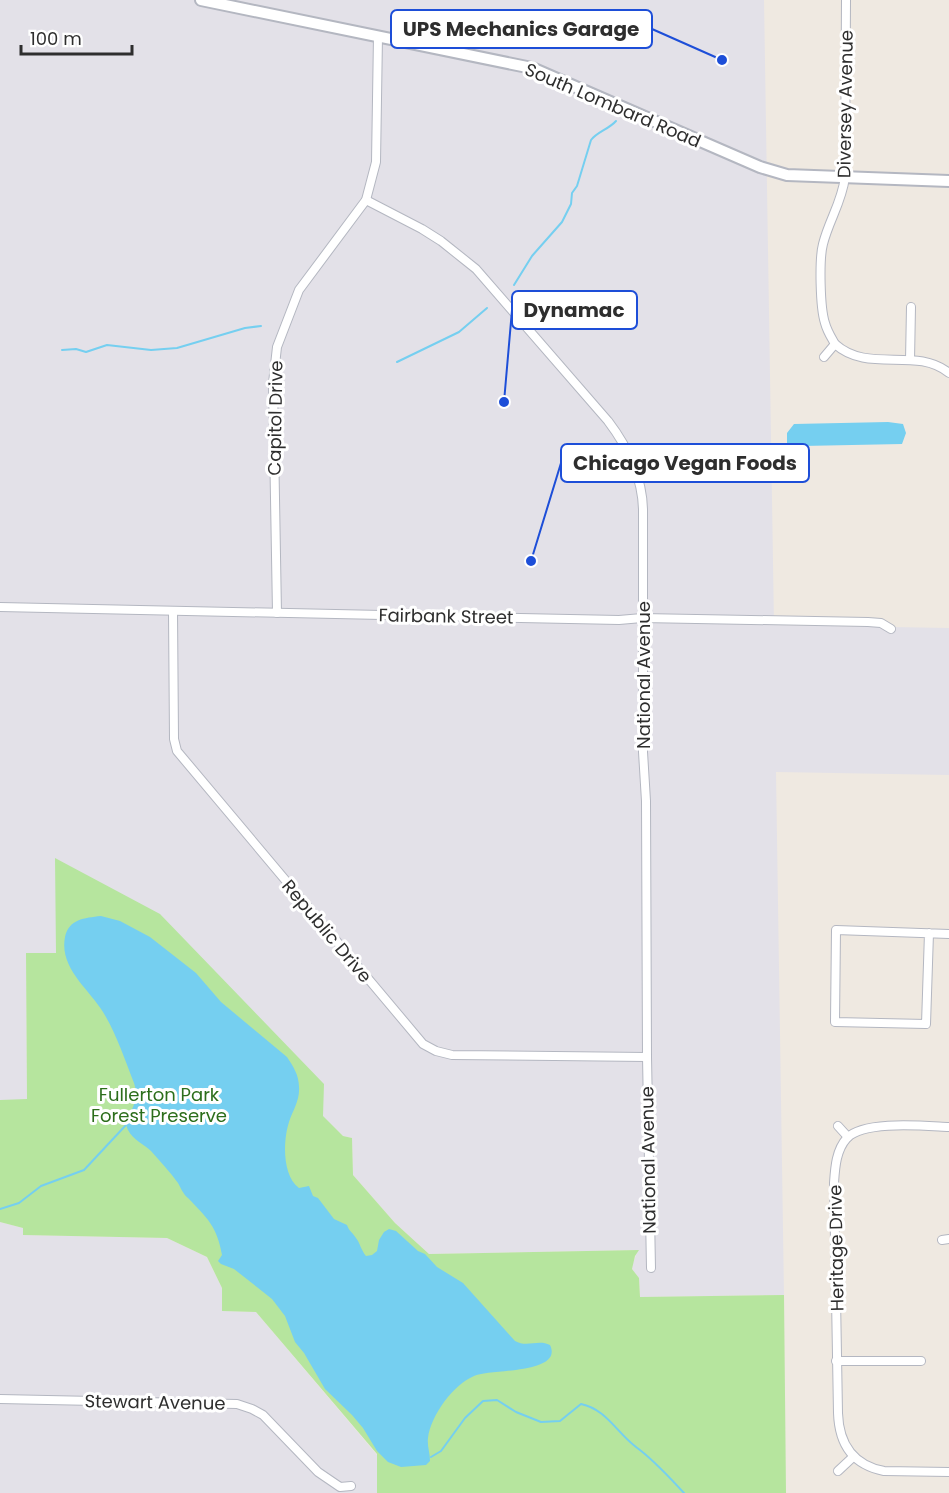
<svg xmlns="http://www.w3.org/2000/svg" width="949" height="1493" viewBox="0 0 949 1493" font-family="Poppins,sans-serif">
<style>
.industrial{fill:#e3e1e8}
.green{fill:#b6e59e}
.water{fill:#75cff0}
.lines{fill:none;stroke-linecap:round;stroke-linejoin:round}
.stream{stroke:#75cff0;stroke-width:2}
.street-casing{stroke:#b4b7c1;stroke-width:10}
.secondary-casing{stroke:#b4b7c1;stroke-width:14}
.street{stroke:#fff;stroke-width:8}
.secondary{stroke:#fff;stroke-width:10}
.labels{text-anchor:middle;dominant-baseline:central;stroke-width:6;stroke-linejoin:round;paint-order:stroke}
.street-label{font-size:18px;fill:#2e2e2e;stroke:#fff}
.park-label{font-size:18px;fill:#2c6e1b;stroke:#fff}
.leader{fill:none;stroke:#1d4ed8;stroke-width:2}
.callout-dot{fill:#1d4ed8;stroke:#fff;stroke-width:2}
.callout{fill:#fff;stroke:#1d4ed8;stroke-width:2}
.callout-label{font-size:20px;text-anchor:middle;font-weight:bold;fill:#2e2e2e}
</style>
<rect width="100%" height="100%" fill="#efe9e1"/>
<g class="industrial">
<polygon points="0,0 764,0 774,625 949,628 949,775 776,772 784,1295 640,1297 639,1278 632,1269 633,1263 638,1250 429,1254 395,1223 353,1175 352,1138 343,1136 56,859 56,953 26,954 27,1100 0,1100"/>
<polygon points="0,1222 23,1228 24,1235 167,1238 207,1257 222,1288 222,1311 256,1312 377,1455 377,1493 0,1493"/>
</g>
<polygon class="green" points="55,858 160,914 324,1084 323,1116 343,1136 352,1138 353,1175 395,1223 429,1254 639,1250 635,1256 632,1269 639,1278 640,1297 784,1295 786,1493 377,1493 377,1454 256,1312 222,1311 222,1288 207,1257 167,1238 23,1235 23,1228 0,1222 0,1100 27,1099 26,953 56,953"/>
<g class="water">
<polygon points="888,422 903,424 906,433 902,444 802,446 793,451 787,448 787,433 794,424"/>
<path d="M101,916l19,5 30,16 46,36 25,29 66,55c6,9 12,18 12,30 1,13 -6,23 -10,35 -6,19 -7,53 10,66l10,-2 4,10 5,2 16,21 13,6c2,6 5,7 9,13 4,5 5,12 10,18l6,-1 5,-4 2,-11 5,-8 5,-3 7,2 22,20 7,3 12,13 26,16 52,58c12,7 23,-2 35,4 14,29 -61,24 -76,31 -21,9 -43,39 -46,62 -1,8 2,15 2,23l-4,4 -25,2 -13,-5 -11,-11 -14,-23 -11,-13 -27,-26 -21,-36 -9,-11 -10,-26 -13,-17 -38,-30 -13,-5 -3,-3 4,-6c-5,-29 -15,-37 -34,-57 -5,-4 -7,-10 -10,-15 -8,-11 -18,-22 -27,-32 -7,-7 -18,-11 -23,-21 -7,-14 14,-22 6,-47 -9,-23 -18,-50 -31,-71 -14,-23 -44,-44 -38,-75 4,-18 19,-19 36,-21z"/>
</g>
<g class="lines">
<g class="stream">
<path d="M514,285l18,-29 30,-34 9,-18 1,-11 5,-7 14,-46c6,-8 18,-11 25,-19"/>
<polyline points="62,350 76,349 86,352 107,345 151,350 177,348 245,328 261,326"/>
<polyline points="397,362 459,332 487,308"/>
<polyline points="0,1209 19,1203 41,1186 84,1170 126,1125"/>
<path d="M431,1457l10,-6 24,-33 18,-17 14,-1 19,12 25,10 19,-1 21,-17c25,5 36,29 55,43 18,13 33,30 48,46"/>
</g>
<g class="street-casing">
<g id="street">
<path d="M366,200l56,29 19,12 35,28 132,152c19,25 34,55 35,88v243l3,49 1,256 4,211"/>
<path d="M835,344c-4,-7 -8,-13 -10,-21 -5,-15 -6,-64 -2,-79 6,-24 19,-42 22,-67l1,-177"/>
<path d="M824,357l11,-13c33,30 81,2 114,29"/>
<polyline points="910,360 911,307"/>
<polyline points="0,607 619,620 642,618 868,622 881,623 891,629"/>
<polyline points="173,611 174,739 177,751 423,1044 436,1051 452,1055 647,1057"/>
<polyline points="277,613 273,383 277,347 299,290 366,200 376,162 378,36"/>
<polyline points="929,933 926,1024 835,1022 836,930 949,934"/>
<polyline points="838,1126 848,1137"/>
<path d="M949,1127c-24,-1 -85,-7 -102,11 -11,12 -12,30 -13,45l4,230c1,31 15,52 46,58l65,1"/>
<polyline points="942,1240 949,1239"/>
<polyline points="836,1361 921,1361"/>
<polyline points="0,1399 237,1404 252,1409 263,1415 318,1472 340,1487 351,1486"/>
<polyline points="838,1471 853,1457"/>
</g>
</g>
<g class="secondary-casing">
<polyline id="secondary" points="201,0 532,68 760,167 787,175 949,181"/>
</g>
<use href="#street" class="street"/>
<use href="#secondary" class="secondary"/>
</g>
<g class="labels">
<g class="street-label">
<text transform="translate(845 104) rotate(-89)">Diversey Avenue</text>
<text transform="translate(613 105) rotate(23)">South Lombard Road</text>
<text transform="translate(275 418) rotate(-89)">Capitol Drive</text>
<text transform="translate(446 616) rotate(1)">Fairbank Street</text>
<text transform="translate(643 675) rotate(-90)">National Avenue</text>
<text transform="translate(327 931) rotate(50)">Republic Drive</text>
<text transform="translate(648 1160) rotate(-91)">National Avenue</text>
<text transform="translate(836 1248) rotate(-91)">Heritage Drive</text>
<text transform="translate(155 1402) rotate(1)">Stewart Avenue</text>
</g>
<g class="park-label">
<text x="159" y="1094">Fullerton Park<tspan x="159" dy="21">Forest Preserve</tspan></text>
</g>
</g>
<path class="leader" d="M722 60L652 29M504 402L512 310M531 561L561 463"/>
<g class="callout-dot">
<circle cx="722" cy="60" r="6"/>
<circle cx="504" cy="402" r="6"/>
<circle cx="531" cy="561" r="6"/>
</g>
<g class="callout">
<rect x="391" y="10" width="261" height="38" rx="6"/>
<rect x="512" y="291" width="125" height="38" rx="6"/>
<rect x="561" y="444" width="248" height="38" rx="6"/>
</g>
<g class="callout-label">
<text x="521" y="36">UPS Mechanics Garage</text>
<text x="574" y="317">Dynamac</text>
<text x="685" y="470">Chicago Vegan Foods</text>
</g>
<path d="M21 45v9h111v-9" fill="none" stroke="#2e2e2e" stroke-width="3"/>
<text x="30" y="45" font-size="18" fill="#2e2e2e" stroke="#ffffff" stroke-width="4.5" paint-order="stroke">100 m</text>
</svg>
